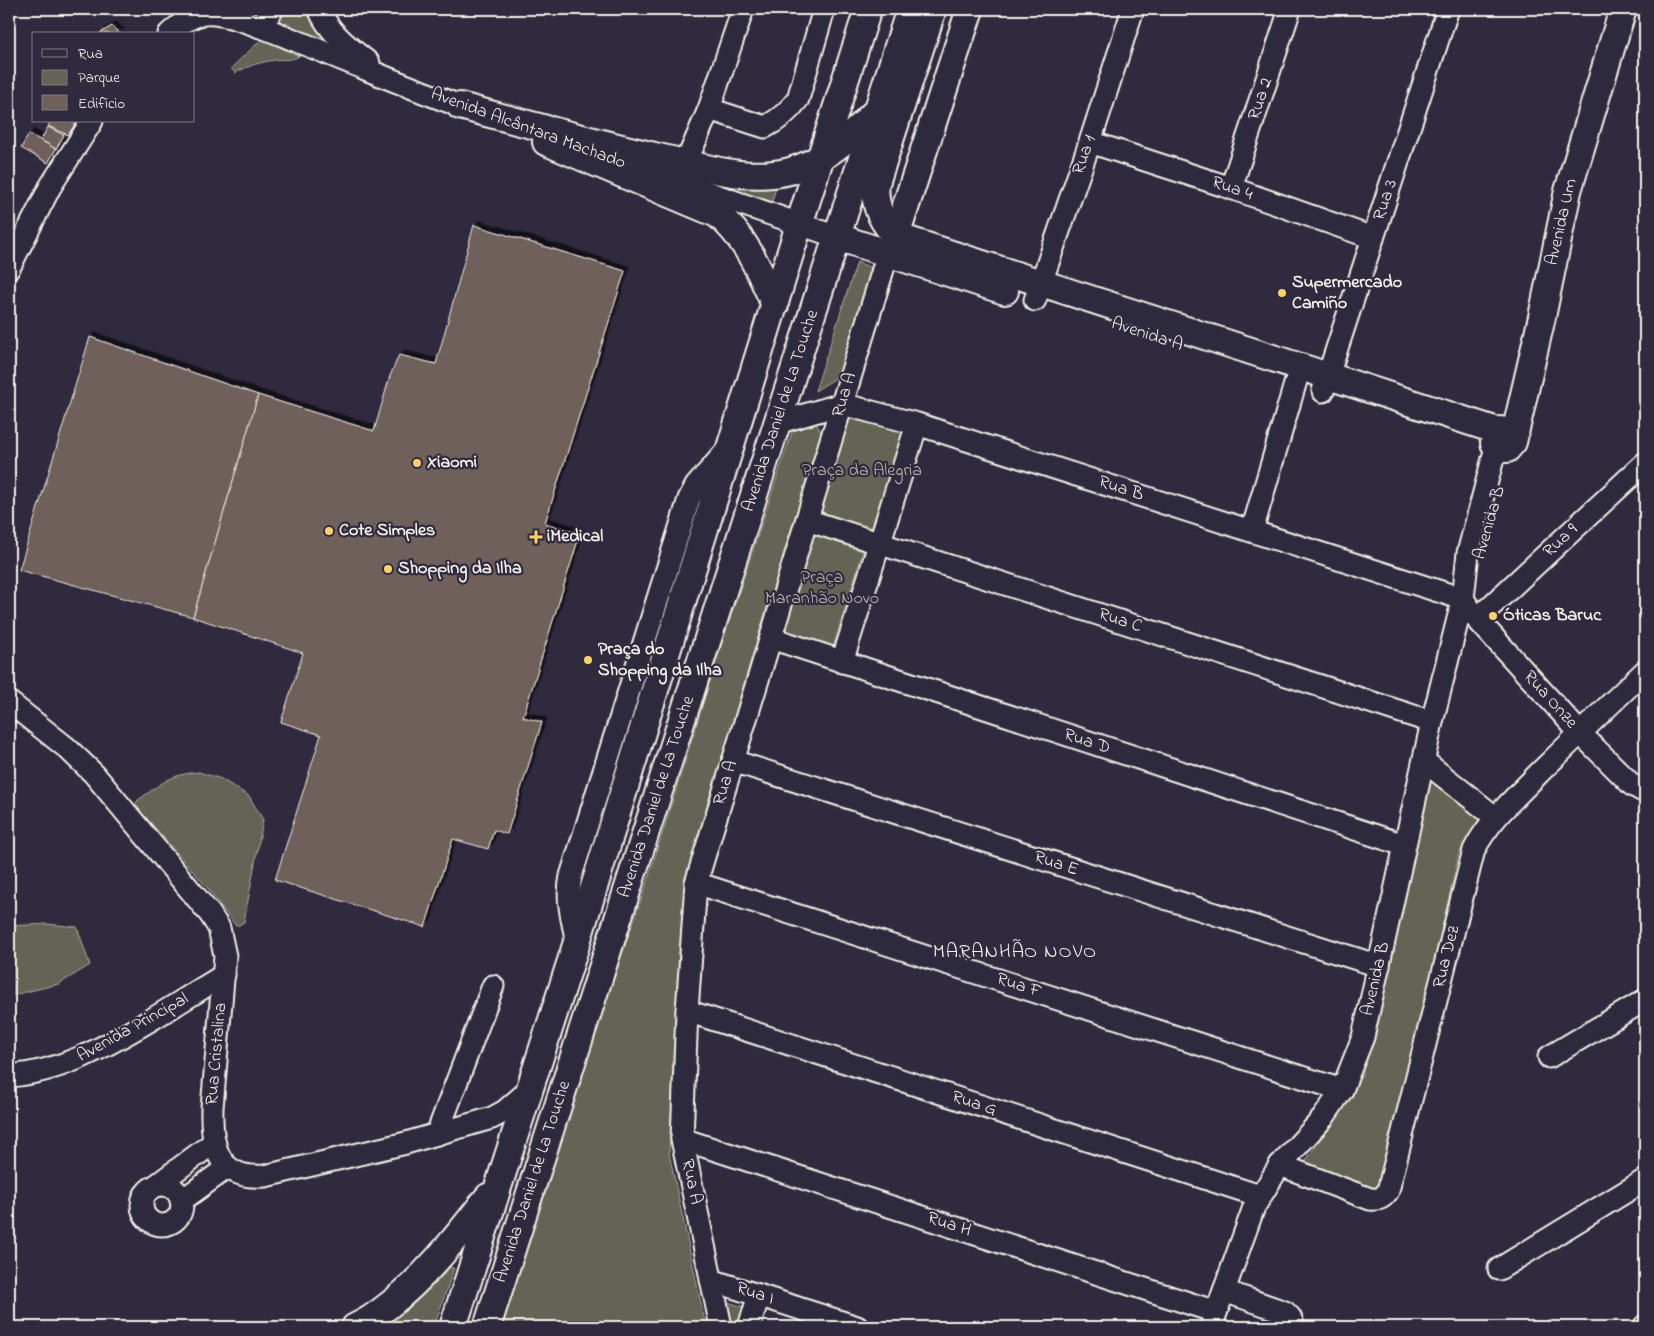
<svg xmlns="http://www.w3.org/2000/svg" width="1654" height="1336" viewBox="0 0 1654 1336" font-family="'Indie Flower',sans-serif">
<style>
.green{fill:#646456;stroke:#acaa9f}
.building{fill:#6f605c;stroke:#f4f1e8;filter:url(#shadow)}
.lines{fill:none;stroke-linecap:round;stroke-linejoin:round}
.minor-casing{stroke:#f4f1e8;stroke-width:25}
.major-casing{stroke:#f4f1e8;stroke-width:30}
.minor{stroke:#2f2a3d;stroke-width:21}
.major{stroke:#2f2a3d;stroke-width:26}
.poi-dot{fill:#ffd166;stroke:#2f2a3d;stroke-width:2}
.labels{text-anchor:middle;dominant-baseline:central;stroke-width:4.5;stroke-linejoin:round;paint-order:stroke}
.street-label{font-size:18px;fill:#f4f1e8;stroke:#2f2a3d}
.poi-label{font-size:18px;font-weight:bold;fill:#f4f1e8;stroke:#2f2a3d;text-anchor:start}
.park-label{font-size:18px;fill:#bab9ae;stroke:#2f2a3d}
.quarter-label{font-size:20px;letter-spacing:1px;fill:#f4f1e8;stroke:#2f2a3d}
</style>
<defs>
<filter id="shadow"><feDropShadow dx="4.5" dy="-4.5" stdDeviation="0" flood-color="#0009"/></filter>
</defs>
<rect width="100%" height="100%" fill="#2f2a3d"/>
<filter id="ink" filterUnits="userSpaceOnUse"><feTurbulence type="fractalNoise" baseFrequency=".02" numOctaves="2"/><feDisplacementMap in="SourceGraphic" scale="10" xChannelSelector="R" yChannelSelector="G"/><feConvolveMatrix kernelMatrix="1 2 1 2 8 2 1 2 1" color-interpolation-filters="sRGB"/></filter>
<g filter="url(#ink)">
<g class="green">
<path d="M284,9h23c4,11 16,25 18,33l-50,-20z"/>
<path d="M262,39l37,17c-7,5 -16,3 -24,4 -15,2 -27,6 -40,13l-4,-5z"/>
<polygon points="741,187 776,188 770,208 738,194"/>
<polygon points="857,262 877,270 844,373 815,391"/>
<polygon points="850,412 905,428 873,530 819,513"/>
<polygon points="814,422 818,426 821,433 752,656 686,887 669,1153 706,1327 494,1327 648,879 721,646 792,432 800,424"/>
<polygon points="810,529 865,545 833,647 779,631"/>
<path d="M199,772l22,7 28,17 14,24 -19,102 -5,3h-4l-29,-39 -71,-81 3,-5c23,-16 32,-26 61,-28z"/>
<polygon points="1431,776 1483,817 1459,854 1380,1197 1303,1165 1362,1075"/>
<polygon points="47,924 77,927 90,965 59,984 9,996 9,926"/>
<polygon points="440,1267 454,1268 434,1327 372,1327"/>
<polygon points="724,1301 744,1307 737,1327 730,1327"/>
</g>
<g class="building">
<polygon points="112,26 120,34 100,33"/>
<polygon points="51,121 77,121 68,135 48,126"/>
<polygon points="48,127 64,135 56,149 41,140"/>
<polygon points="29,134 56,149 48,163 21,148"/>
<polygon points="474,225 625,271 545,523 580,534 523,717 542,722 507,834 494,830 488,849 453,839 425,927 275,880 321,735 281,722 303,653 193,617 258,395 374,431 390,376 399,355 436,364"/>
<polygon points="90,337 258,395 193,617 19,570"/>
</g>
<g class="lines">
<g class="minor-casing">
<g id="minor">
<path d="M319,9c9,23 31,39 50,54"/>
<path d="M743,9l-34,100 56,18c12,-6 25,-17 33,-28l26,-90"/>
<polyline points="260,27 273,9"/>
<path d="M169,34c10,-9 22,-19 36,-20 21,-3 72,19 94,28 58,23 116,49 176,69"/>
<polyline points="1090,142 1231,188 1373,238"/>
<polyline points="686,163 709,109"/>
<polyline points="643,170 837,237"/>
<polyline points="1231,188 1290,9"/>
<polyline points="9,268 50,187 92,121"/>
<polyline points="1035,300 1090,142 1133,9"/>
<polyline points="1323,391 1448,9"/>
<polyline points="777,423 842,404 917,424 1463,599"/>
<polyline points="807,520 1432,722"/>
<polyline points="1252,531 1300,367"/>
<polyline points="1463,599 1477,619 1580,733 1632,785 1645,792"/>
<polyline points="1477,619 1645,463"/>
<polyline points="771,638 1404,845"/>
<polyline points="842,662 917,424"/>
<path d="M9,702l58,46 27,26 116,140 9,14 6,28 -13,152c-1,39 6,72 53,68l141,-33 86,-25 13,-7 23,-20"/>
<polyline points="733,761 1379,966"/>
<polyline points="1424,761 1495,817"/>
<polyline points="696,883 1342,1090"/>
<path d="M577,942c-5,-23 -11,-43 -6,-66l118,-377 7,-13 33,-38"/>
<polyline points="687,1011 1260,1196"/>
<polyline points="1549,1057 1645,1000"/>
<path d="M9,1076c52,-4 96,-29 140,-55 25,-15 50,-31 75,-46"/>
<polyline points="437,1134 493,986"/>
<polyline points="682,1139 1216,1312"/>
<path d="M1280,1165l90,34c9,1 12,0 18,-8l86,-341c16,-31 42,-53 66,-78 35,-34 70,-68 105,-101"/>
<circle cx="162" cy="1205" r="20"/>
<polyline points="154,1187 213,1143"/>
<polyline points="181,1201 228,1167"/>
<polyline points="1499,1269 1645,1180"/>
<polyline points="711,1280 857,1327"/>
<polyline points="1224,1291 1285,1312 1290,1317 1294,1327"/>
<polyline points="721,1327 682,1139 687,1011 696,883 888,253"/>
<polyline points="749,1327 759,1295"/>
<polyline points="1211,1327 1254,1207 1280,1165 1323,1118 1334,1102 1342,1090 1363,1037 1432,722 1463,599 1468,553 1496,447"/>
<polyline points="1644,1327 1645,1326"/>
</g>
</g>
<g class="major-casing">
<g id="major">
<path d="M933,9l-57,174c-3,21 6,39 20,53l602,195"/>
<path d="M460,106c67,18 135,36 203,52 41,9 85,24 127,13 33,-9 61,-34 84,-58"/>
<path d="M546,142l171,72c29,23 43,58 58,91"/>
<polyline points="896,236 970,9"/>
<polyline points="837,237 1005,291"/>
<polyline points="1509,432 1501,430 1496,433 1494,443 1499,449 1507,449 1513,442 1542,317 1568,191 1623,9"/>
<path d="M355,1327c12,-5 23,-13 33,-21 39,-30 69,-70 100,-109"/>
<polyline points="453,1327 577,942 799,225 868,9"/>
<polyline points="487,1327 910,9"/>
</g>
</g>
<use href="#minor" class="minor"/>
<use href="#major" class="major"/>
</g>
</g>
<g class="poi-dot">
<circle cx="1282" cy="293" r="5"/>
<circle cx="417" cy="463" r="5"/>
<circle cx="329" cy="531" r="5"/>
<path d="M533.5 529.5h5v5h5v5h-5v5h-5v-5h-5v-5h5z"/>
<circle cx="388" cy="569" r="5"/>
<circle cx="1493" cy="616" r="5"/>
<circle cx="588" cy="660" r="5"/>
</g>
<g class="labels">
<g class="street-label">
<text transform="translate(1261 99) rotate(-72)">Rua 2</text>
<text transform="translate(528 129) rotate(20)">Avenida Alcântara Machado</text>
<text transform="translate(1085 155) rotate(-71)">Rua 1</text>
<text transform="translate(1232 189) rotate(19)">Rua 4</text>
<text transform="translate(1386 200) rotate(-72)">Rua 3</text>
<text transform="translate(1562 222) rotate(-77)">Avenida Um</text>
<text transform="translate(1147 335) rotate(18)">Avenida A</text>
<text transform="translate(845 395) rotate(-73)">Rua A</text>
<text transform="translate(781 411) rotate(-72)">Avenida Daniel de La Touche</text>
<text transform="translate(1121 489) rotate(18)">Rua B</text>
<text transform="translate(1490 523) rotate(-74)">Avenida B</text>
<text transform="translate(1561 541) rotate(-43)">Rua 9</text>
<text transform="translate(1120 621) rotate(18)">Rua C</text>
<text transform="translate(1550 700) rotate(48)">Rua Onze</text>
<text transform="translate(1087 742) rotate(18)">Rua D</text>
<text transform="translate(726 783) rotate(-73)">Rua A</text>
<text transform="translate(657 797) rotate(-72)">Avenida Daniel de La Touche</text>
<text transform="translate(1056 864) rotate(18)">Rua E</text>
<text transform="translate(1447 957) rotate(-76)">Rua Dez</text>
<text transform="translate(1376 979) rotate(-77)">Avenida B</text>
<text transform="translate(1019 986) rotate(18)">Rua F</text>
<text transform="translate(133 1028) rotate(-29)">Avenida Principal</text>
<text transform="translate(217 1054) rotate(-85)">Rua Cristalina</text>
<text transform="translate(974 1104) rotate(18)">Rua G</text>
<text transform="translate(533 1182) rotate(-72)">Avenida Daniel de La Touche</text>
<text transform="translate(691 1182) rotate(78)">Rua A</text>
<text transform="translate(949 1225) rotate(18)">Rua H</text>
<text transform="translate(755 1294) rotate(18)">Rua I</text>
</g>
<g class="poi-label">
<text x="1292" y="283">Supermercado<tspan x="1292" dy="21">Camiño</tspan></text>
<text x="427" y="463">Xiaomi</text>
<text x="339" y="531">Cote Simples</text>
<text x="547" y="537">iMedical</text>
<text x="398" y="569">Shopping da Ilha</text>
<text x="1503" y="616">Óticas Baruc</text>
<text x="598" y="650">Praça do<tspan x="598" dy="21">Shopping da Ilha</tspan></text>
</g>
<g class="park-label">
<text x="862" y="471">Praça da Alegria</text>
<text x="822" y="578">Praça<tspan x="822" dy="21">Maranhão Novo</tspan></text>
</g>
<g class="quarter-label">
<text x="1015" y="952">MARANHÃO NOVO</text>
</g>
</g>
<rect width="1654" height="1336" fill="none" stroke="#2f2a3d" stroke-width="30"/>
<rect x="15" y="15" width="1624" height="1306" fill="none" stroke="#f4f1e8" stroke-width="2" filter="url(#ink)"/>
<rect x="32" y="32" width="162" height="90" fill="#2f2a3d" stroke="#7e7a81"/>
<rect x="42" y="49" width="25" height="8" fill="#2f2a3d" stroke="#7e7a81"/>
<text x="78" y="58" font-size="15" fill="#f4f1e8">Rua</text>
<rect x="42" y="70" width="25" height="15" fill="#646456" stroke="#7e7a81"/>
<text x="78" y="82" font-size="15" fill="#f4f1e8">Parque</text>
<rect x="42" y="95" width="25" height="15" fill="#6f605c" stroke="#7e7a81"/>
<text x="78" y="108" font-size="15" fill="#f4f1e8">Edifício</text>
</svg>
